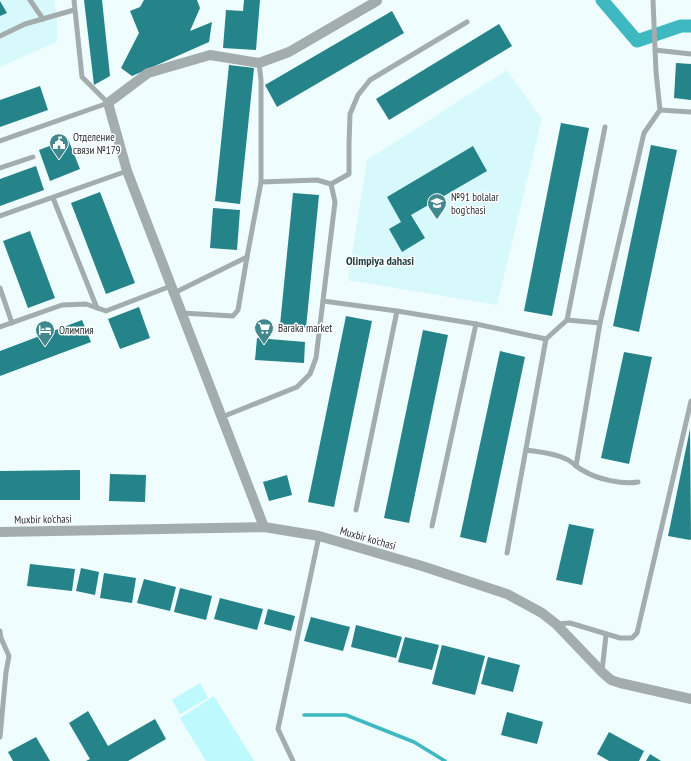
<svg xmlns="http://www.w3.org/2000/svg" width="691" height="761" viewBox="0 0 691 761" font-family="'PT Sans Narrow',sans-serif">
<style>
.built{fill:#d8f9fb}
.green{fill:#bdf9fd}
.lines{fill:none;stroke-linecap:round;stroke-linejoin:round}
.stream{stroke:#3eb8c1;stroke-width:3.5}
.canal{stroke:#3eb8c1;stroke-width:13}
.building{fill:#25838a}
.service{stroke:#a4adae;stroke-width:5}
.minor{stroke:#a4adae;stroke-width:10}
.labels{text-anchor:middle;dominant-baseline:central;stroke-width:3;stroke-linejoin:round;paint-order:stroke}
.poi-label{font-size:11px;fill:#272f30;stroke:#fff;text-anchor:start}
.street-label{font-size:11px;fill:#272f30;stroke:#fff}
.neighbourhood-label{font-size:12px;font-weight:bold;fill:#1c3f41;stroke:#fff}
</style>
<rect width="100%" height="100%" fill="#effdfe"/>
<g class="built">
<polygon points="0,0 54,0 57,15 57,42 0,67"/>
<polygon points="507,70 542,119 497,305 348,280 367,160"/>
</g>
<g class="green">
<polygon points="200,683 208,698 180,714 172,700"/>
<polygon points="214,696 254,761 206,761 180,718"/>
</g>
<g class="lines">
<polyline class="stream" points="304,715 346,715 414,742 445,761"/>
<polyline class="canal" points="602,0 637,41 681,26 691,26"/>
</g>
<g class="building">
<polygon points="84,0 102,0 110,76 94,85"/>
<polygon points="144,0 197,0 200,8 190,31 212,22 209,42 132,76 121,68 139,33 130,11 140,7"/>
<polygon points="244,0 260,0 256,50 223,48 226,10 243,11"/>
<polygon points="0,1 7,13 0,16"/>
<polygon points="392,11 404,33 277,107 265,85"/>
<polygon points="499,24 512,46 389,120 376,99"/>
<polygon points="676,63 691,64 691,100 674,98"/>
<polygon points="229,65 254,68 240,204 215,201"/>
<polygon points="40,86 48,110 0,127 0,100"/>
<polygon points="561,123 589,128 552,316 524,311"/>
<polygon points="68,139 80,169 50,181 39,150"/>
<polygon points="651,145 677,150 639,332 613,326"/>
<polygon points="473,146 487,171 411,215 425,238 402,252 389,229 401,222 387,197"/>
<polygon points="36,166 44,190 0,206 0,179"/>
<polygon points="100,192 135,283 106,294 71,203"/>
<polygon points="293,193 319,195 306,328 280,325"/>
<polygon points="213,208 240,210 237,250 210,248"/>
<polygon points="30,231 55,298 28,308 3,241"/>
<polygon points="139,307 150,338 120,349 108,319"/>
<polygon points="346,316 372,321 334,507 308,502"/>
<polygon points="82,320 91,342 0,376 0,351"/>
<polygon points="423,330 448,335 409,523 384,518"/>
<polygon points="257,338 305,342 304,363 255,360"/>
<polygon points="500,351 525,357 486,543 460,537"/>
<polygon points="624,352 652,357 629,464 601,458"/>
<polygon points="690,429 691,539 690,540 668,536"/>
<polygon points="80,470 80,500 0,500 0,471"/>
<polygon points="110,474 146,475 145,502 109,501"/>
<polygon points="287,475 292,495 269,501 263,482"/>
<polygon points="569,524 594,529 582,585 556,580"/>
<polygon points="30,564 75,569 72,591 27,586"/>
<polygon points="81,568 99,572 95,595 76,591"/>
<polygon points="104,573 136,578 132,603 100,598"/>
<polygon points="144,579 176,587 170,611 137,603"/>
<polygon points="180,588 212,596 206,620 174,612"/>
<polygon points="220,598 263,609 257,630 214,619"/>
<polygon points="268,609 295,616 291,631 264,624"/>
<polygon points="311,617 350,627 343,651 304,641"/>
<polygon points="356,625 402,637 396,658 351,647"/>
<polygon points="405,637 439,645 432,670 398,662"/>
<polygon points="442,645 485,656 475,695 432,684"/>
<polygon points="488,657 520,665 513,692 481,684"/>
<polygon points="88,711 108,746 155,719 166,739 128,761 86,761 90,759 69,723"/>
<polygon points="507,712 543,722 537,744 501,735"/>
<polygon points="609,732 644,751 639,761 609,761 597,754"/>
<polygon points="36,737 50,761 13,761 8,752"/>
<polygon points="650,754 661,761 646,761"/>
</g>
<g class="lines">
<g class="service">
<polyline points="30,0 43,19"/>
<polyline points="0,36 25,24 74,10"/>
<polyline points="655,50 691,54"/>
<polyline points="660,110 691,112"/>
<polyline points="0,141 108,103 82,77 74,0"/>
<polyline points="0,168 33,157"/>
<polyline points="331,184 349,174 349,144 350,114 358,95 370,80 467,22"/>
<polyline points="53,198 97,308"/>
<polyline points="0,216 127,171"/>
<polyline points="0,288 12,323"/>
<polyline points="174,293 247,257 261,182 261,80 259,63"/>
<polyline points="323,301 397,311 476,324 546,339"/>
<polyline points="182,313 233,316 238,310 247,257"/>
<polyline points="567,320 600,323 576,466"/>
<polyline points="600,323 644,133 660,110 656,72 653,0"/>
<polyline points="0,327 62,305 86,304 106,311 171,286"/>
<polyline points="222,417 297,387 310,374 316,358 335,202 331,184 317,180 261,182"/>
<path d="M526,450c13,2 28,3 40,9 6,2 11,9 18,12 13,8 39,14 54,11"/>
<polyline points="356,510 397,311"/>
<polyline points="432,526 476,324"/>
<polyline points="507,553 546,339 567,320 605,127"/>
<polyline points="557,624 570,623 620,638 632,638 637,633 691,401"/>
<polyline points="0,631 1,638 9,656 6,672 0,737"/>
<polyline points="602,671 606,635"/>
<polyline points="293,761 278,729 319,536"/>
</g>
<g class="minor">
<polyline points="264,527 127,171 108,103 148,73 210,55 259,63 289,52 377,1"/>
<polyline points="0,532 264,527 319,536 422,566 507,594 542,613 556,624 602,672 611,680 620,683 691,699"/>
</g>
</g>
<defs>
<g id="civic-pin" transform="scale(1)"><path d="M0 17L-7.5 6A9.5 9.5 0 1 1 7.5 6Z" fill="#40888d" stroke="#fff"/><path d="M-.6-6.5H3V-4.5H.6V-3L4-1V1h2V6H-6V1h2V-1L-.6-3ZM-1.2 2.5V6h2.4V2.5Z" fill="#fff"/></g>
<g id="school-pin" transform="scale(1)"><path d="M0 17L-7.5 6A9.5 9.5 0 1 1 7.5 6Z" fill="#40888d" stroke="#fff"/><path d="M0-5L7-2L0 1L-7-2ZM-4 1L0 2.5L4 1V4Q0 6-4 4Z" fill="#fff"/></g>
<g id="supermarket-pin" transform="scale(1)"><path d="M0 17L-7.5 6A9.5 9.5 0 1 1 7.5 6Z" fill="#40888d" stroke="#fff"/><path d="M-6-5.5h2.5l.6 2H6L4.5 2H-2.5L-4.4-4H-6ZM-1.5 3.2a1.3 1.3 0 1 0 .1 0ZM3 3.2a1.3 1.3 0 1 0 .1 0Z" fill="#fff"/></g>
<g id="hotel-pin" transform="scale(1)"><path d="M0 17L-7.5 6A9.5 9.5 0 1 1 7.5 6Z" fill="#40888d" stroke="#fff"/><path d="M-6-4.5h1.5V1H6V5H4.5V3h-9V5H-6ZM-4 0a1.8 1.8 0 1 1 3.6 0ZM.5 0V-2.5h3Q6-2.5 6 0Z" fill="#fff"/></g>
</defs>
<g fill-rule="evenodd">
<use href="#civic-pin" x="59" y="143"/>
<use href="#school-pin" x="437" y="203"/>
<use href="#supermarket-pin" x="264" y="328"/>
<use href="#hotel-pin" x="45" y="330"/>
</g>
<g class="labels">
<g class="poi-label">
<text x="73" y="137">Отделение<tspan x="73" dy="13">связи №179</tspan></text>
<text x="451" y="197">№91 bolalar<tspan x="451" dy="13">bog'chasi</tspan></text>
<text x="278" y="328">Baraka market</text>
<text x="59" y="330">Олимпия</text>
</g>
<g class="street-label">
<text transform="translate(43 519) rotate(-1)">Muxbir ko'chasi</text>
<text transform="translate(368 538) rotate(16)">Muxbir ko'chasi</text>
</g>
<g class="neighbourhood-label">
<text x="380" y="260">Olimpiya dahasi</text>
</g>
</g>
</svg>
